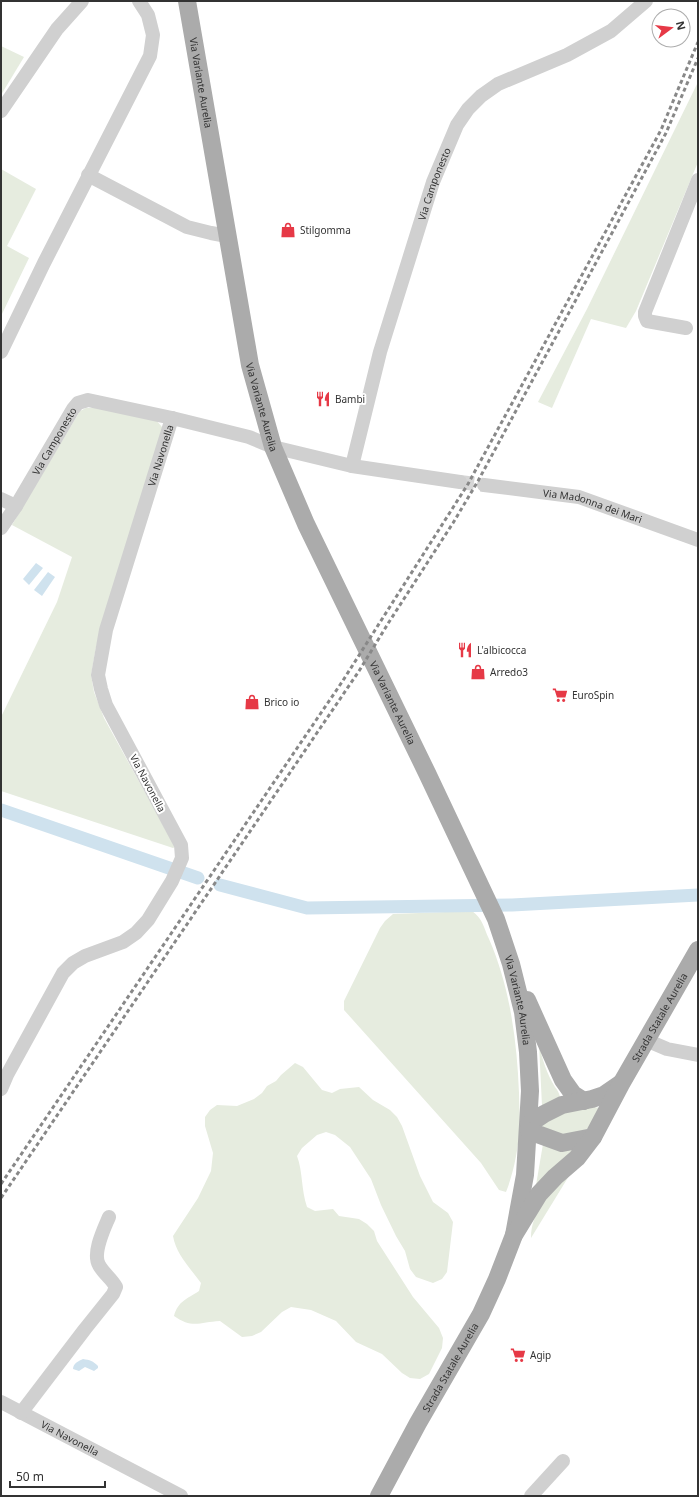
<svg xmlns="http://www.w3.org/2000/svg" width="699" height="1497" viewBox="0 0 699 1497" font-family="'Noto Sans',sans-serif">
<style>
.green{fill:#e6ecdf}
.water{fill:#cfe2ee}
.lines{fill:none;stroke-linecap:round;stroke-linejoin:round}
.canal{stroke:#cfe2ee;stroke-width:13}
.minor-tunnel{stroke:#d6d6d6;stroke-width:14;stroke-dasharray:14 7;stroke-linecap:butt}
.minor{stroke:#d0d0d0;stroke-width:14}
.major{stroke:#ababab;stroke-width:18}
.rail{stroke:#888;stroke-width:3;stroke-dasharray:4 3;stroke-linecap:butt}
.labels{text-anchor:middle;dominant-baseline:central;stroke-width:4;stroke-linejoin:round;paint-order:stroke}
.street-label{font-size:10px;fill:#333;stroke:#fff}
.poi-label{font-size:10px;fill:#333;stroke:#fff;text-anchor:start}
</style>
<rect width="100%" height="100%" fill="#fff"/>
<g class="green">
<polygon points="1,46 24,57 1,95"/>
<polygon points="698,82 698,162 636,311 626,328 591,319 552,408 538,402 587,309"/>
<polygon points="1,169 36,189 7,246 29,258 1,316"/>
<polygon points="86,408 96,408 156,420 162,427 163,433 96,647 91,675 94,692 104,718 175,847 173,848 1,791 1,717 57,602 72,557 12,525 80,411"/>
<path d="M472,911c11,8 11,15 17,28 21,48 28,102 30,154 0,11 1,23 1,34 -2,22 -6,45 -14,65l-7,-2 -18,-27 -137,-153v-9l36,-73 5,-7 8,-7z"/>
<path d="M539,1044c3,15 8,30 16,43 3,4 5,7 5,12l-18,7z"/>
<path d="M295,1063l8,4 19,23 10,3 8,-4 19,-2 14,13 17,10 7,7 5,9 18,50 13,26 15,11 5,9 -6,50 -5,7 -9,4 -17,-6 -6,-8 -5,-18 -9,-15 -15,-31 -10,-26 -21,-32 -15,-12 -9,-3 -9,3 -15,13 -5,8c6,16 4,34 10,51l8,4 18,-2 6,7 20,3 8,5 7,7 3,10 36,56 26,31 4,10 -1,10 -13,26 -9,5 -10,-1 -8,-5 -20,-19 -26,-12 -20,-21 -25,-11 -20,-3 -9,5 -21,20 -9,4 -10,1 -22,-16c-20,1 -28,8 -46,-5 4,-15 13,-17 25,-25l2,-8c-11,-15 -25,-29 -28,-47l25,-38 13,-27 2,-18 -8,-27v-9l5,-7 7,-5 20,1 17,-7 8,-6 5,-7 9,-5 5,-6z"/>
<path d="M593,1107l9,1c-6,11 -17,29 -33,29 -5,0 -18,-5 -25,-7l-2,-5 20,-14z"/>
<polygon points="543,1144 576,1150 535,1191"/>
<path d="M572,1171l-41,67c0,-29 22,-47 41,-67z"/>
</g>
<g class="water">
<polygon points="36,563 43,568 29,585 23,579"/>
<polygon points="48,572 55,577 42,596 34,590"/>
<path d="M83,1359c7,1 10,2 15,7v2l-4,3 -9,-4 -6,4 -6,-2c0,-6 6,-8 10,-10z"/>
</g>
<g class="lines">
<g class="canal">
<polyline points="1,810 198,878"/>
<polyline points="220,885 307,908 512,905 698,895"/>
</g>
<polyline class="minor-tunnel" points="460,482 484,485"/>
<g class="minor">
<polyline points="1,111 57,29 82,1"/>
<polyline points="88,175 187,227 211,233 227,236"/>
<polyline points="686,328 647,321 645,316 645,312 698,180"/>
<polyline points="1,352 44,263 150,56 153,35 148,15 139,1"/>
<path id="s1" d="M352,466l28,-114 53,-170 24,-57 11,-16 13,-13 17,-12 69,-29 44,-24 35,-30"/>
<path id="s2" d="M484,485l95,12 119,43"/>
<polyline points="1,499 16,506"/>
<path id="s3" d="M1,528l15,-22 57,-97 5,-6 10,-3 84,18 77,19 24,10 79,19 108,16"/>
<polyline points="646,1040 667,1049 698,1055"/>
<path id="s4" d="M1,1089l6,-14 56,-102 10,-10 12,-7 38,-14 13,-9 12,-13 24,-39 10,-23 -1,-13 -75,-140 -5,-16 -3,-14 8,-45 66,-212"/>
<path id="s5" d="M1,1402l180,94"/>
<path d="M21,1413l64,-84 28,-35 3,-7c-4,-8 -13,-14 -17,-22 -7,-12 5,-36 10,-48"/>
<polyline points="531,1496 563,1461"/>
</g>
<g class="major">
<path id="s6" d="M187,1l63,364 23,82 33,77 121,249 69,146 15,45 12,48 5,40 2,39 -5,84 -11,60"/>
<polyline points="527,1000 563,1080 573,1094 584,1101"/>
<polyline points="529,1124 544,1114 562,1105 592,1099 604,1095 620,1084"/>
<polyline points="529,1131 562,1143 593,1137"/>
<path id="s7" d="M379,1496l39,-73 63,-109 16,-35 17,-44 25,-41 16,-17 22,-19 16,-21 28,-53 77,-134"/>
</g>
<g class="rail">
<polyline points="1,1184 342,682 468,484 661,130 698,42"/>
<polyline points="1,1198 359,671 389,622 453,523 478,481 666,133 698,58"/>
</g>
</g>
<defs>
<g id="shop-bare" transform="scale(1.2)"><path d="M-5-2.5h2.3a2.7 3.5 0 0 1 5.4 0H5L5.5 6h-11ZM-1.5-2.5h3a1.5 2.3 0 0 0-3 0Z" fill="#e63946" stroke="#fff" stroke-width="2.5" paint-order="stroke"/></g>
<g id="restaurant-bare" transform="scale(1.2)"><path d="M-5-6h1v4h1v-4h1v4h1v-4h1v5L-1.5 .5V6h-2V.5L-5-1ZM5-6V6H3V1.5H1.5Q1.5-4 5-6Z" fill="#e63946" stroke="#fff" stroke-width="2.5" paint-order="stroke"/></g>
<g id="supermarket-bare" transform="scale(1.2)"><path d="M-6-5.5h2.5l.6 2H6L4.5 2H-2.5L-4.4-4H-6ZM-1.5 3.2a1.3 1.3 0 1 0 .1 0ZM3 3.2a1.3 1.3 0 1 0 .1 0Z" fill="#e63946" stroke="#fff" stroke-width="2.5" paint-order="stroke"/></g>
</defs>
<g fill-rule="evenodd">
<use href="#shop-bare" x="288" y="230"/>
<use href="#restaurant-bare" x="323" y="399"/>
<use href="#restaurant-bare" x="465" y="650"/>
<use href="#shop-bare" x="478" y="672"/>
<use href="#supermarket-bare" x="560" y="695"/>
<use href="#shop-bare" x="252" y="702"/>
<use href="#supermarket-bare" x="518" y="1355"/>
</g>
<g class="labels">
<g class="street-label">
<text stroke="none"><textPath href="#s6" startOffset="83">Via Variante Aurelia</textPath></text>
<text stroke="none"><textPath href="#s1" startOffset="294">Via Camponesto</textPath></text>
<text stroke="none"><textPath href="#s6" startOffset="413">Via Variante Aurelia</textPath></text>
<text stroke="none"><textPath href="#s3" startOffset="102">Via Camponesto</textPath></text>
<text stroke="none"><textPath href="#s4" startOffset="736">Via Navonella</textPath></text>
<text stroke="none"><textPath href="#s2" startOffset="111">Via Madonna dei Mari</textPath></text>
<text stroke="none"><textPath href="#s6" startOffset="737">Via Variante Aurelia</textPath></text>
<text transform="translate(148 783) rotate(62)">Via Navonella</text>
<text stroke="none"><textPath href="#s6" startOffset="1061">Via Variante Aurelia</textPath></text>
<text stroke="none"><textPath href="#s7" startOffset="558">Strada Statale Aurelia</textPath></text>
<text stroke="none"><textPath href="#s7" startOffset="147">Strada Statale Aurelia</textPath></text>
<text stroke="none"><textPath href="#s5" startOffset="78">Via Navonella</textPath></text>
</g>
<g class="poi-label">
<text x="300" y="230">Stilgomma</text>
<text x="335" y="399">Bambi</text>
<text x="477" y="650">L'albicocca</text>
<text x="490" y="672">Arredo3</text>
<text x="572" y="695">EuroSpin</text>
<text x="264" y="702">Brico io</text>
<text x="530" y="1355">Agip</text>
</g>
</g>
<rect width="699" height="1497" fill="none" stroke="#333333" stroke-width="4"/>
<g transform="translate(671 28) rotate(75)"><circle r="19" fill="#ffffff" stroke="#adadad"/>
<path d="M0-3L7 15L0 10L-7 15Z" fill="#e63946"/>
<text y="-6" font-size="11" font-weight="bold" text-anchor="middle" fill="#333333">N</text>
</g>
<path d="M10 1481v6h95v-6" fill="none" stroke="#333333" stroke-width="2"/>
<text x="16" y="1481" font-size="12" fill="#333333" stroke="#ffffff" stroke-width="3" paint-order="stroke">50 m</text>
</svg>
